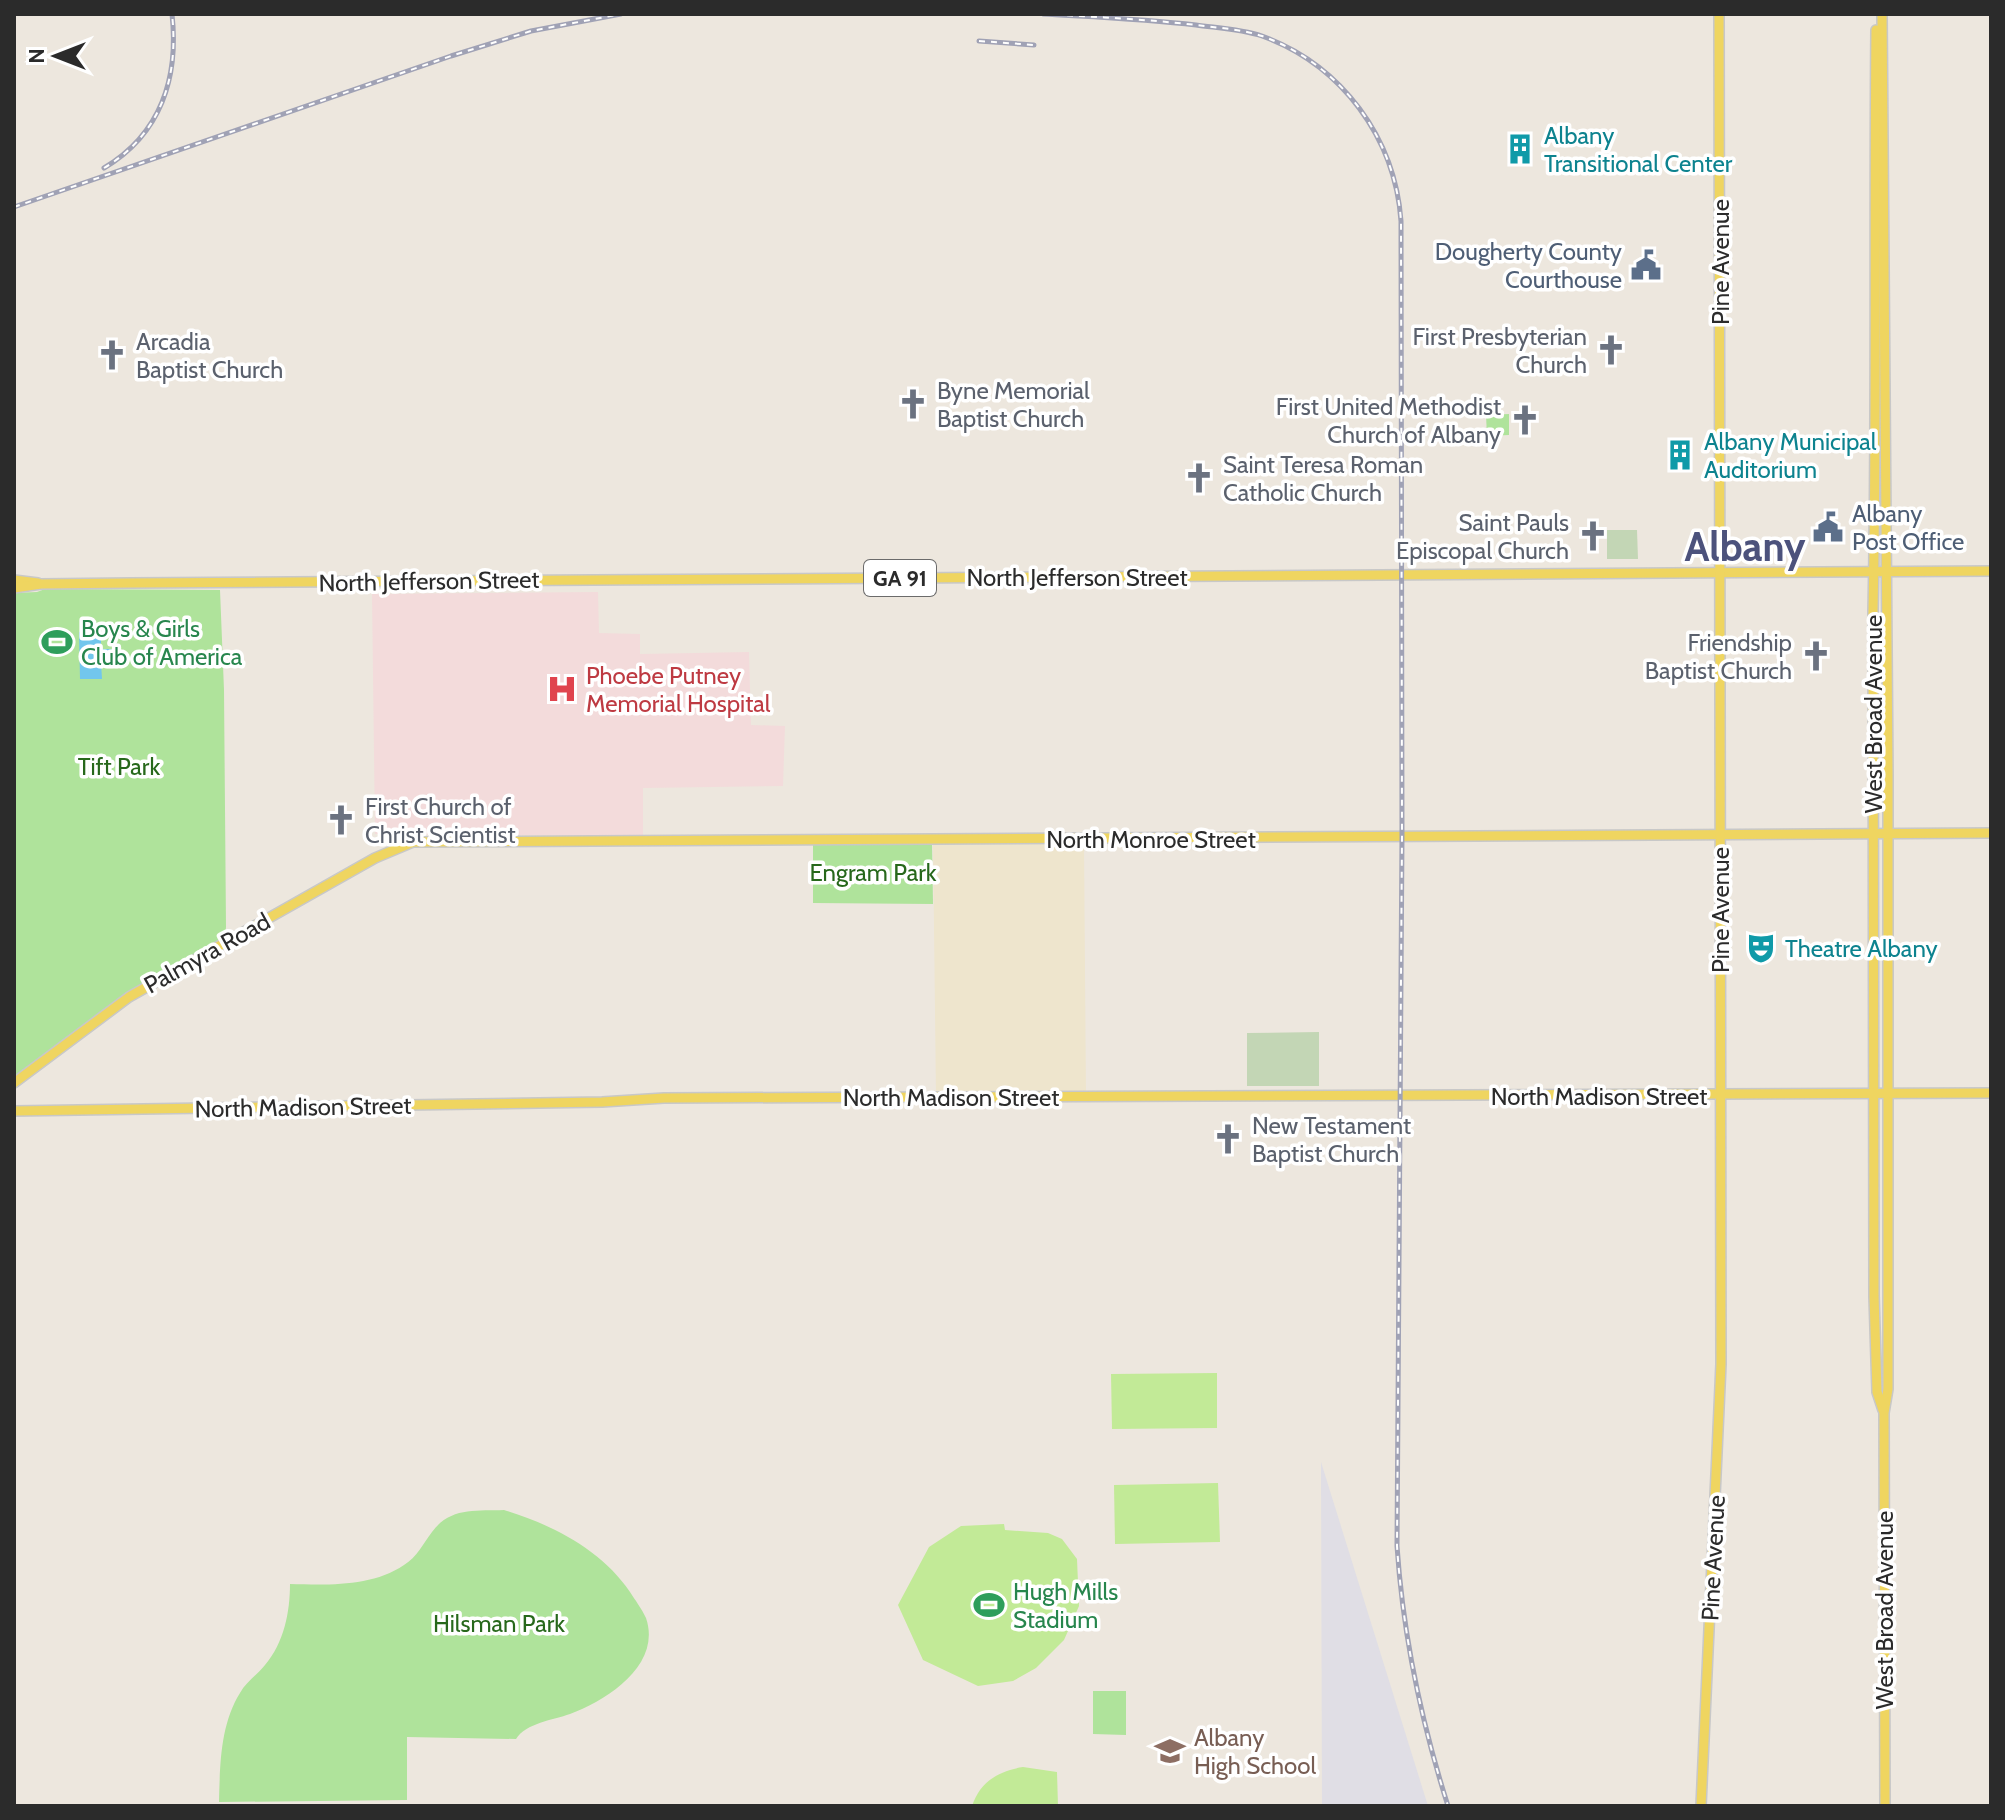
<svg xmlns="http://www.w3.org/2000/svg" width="2005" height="1820" viewBox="0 0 2005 1820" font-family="Cabin,sans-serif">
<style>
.industrial{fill:#e0dee5}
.education{fill:#eee5cd}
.medical{fill:#f3dbdb}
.green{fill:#afe39b}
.cemetery{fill:#c3d6b5}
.pitch{fill:#c2ea97}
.water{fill:#72c6ed}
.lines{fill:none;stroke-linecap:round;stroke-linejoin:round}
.major-casing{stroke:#c8c8c8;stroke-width:12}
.major{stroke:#efd560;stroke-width:9}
.rail-casing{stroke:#a0a2b5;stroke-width:5}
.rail{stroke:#fff;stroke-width:2;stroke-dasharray:6;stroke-linecap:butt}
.labels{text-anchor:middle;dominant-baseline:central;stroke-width:7;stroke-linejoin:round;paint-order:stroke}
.shield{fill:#fff;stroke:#6b6b6b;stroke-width:2}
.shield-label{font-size:22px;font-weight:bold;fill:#2b2b2b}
.culture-label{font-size:24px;fill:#0d838f;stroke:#fff;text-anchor:start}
.service-label{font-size:24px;fill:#4e5e75;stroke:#fff;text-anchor:end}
.street-label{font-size:24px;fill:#2b2b2b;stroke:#fff}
.worship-label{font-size:24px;fill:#5b616d;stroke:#fff;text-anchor:start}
.leisure-label{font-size:24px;fill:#27864d;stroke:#fff;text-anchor:start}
.health-label{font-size:24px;fill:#be3a42;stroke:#fff;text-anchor:start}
.park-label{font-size:24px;fill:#27681b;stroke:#fff}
.education-label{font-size:24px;fill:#785e54;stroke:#fff;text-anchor:start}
.town-label{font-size:40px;font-weight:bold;fill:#4c527c;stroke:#fff}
</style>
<rect width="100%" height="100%" fill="#ede7de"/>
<polygon class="industrial" points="1321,1462 1428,1806 1322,1806"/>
<polygon class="education" points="933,841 1084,841 1086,1098 936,1097"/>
<polygon class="medical" points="598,592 599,633 640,634 640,654 749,652 751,725 785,726 783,786 643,788 643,836 375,834 372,594"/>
<g class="green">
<polygon points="1509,414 1509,435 1487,436 1486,415"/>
<polygon points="45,589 220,590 224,690 226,927 225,941 128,996 14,1079 14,593 37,592"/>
<polygon points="813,841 932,841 933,904 813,903"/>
<path d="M504,1510c47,14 98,40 126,82 5,8 12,17 16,26 16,47 -39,82 -76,96 -17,6 -44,9 -54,25l-109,-2v63l-188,2c1,-36 1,-77 21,-109 6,-11 17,-18 25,-28 19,-22 25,-53 25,-81 37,1 82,3 114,-19 13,-8 19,-21 28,-33 18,-25 44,-21 72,-22z"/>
<polygon points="1093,1691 1126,1691 1126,1735 1093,1734"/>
</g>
<g class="cemetery">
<polygon points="1607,530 1637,530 1638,559 1607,559"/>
<polygon points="1319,1032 1319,1086 1247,1086 1247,1033"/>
</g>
<g class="pitch">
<polygon points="1217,1373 1217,1428 1112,1429 1111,1374"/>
<polygon points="1218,1483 1220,1542 1115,1544 1114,1485"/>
<polygon points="1004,1524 1005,1530 1048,1533 1062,1539 1077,1559 1079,1606 1064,1640 1036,1668 1013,1681 978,1686 923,1660 898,1605 929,1547 961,1526"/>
<path d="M1023,1767l34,5 1,34h-86c8,-24 26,-35 51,-39z"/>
</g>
<polygon class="water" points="79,632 101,632 101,649 111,649 111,662 101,662 102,679 80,679"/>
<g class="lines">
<g class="major-casing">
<g id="major">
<polyline points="1882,14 1888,775 1888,1389 1884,1413 1885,1806"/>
<path d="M1876,30c-2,194 1,388 -3,582l1,684 3,96 6,18"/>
<polyline points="14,580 38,583"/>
<polyline points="14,588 41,584 130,583 1991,571"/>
<polyline points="14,1083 129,997 375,858 413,842 1991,833"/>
<polyline points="14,1111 602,1102 664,1098 1991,1093"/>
<polyline points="1701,1806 1721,1364 1719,14"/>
</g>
</g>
<use href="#major" class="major"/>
<g class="rail-casing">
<g id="rail">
<path d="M1043,14c51,3 102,5 153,11 22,3 45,4 66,11 80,29 133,102 139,185l1,615 -5,710c6,89 24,175 51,260"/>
<polyline points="979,41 1034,45"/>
<path d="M104,168c57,-34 75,-90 68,-154"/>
<polyline points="14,207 451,56 531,31 621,14"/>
</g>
</g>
<use href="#rail" class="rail"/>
</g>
<defs>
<g id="building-bare" transform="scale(2.4)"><path d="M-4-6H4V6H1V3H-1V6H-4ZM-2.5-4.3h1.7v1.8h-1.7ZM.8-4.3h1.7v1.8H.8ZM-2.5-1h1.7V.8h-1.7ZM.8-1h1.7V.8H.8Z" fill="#0f9aa8" stroke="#fff" stroke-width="2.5" paint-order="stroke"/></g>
<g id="civic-bare" transform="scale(2.4)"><path d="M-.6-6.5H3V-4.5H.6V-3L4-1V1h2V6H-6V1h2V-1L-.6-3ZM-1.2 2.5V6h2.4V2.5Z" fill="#5c6f8a" stroke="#fff" stroke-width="2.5" paint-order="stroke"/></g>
<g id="church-bare" transform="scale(2.4)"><path d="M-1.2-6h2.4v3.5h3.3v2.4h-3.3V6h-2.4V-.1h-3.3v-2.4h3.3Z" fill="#6b7280" stroke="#fff" stroke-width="2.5" paint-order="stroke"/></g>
<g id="stadium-bare" transform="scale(2.4)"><path d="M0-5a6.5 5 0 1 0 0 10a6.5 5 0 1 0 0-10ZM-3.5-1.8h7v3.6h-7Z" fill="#2e9e5b" stroke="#fff" stroke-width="2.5" paint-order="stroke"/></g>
<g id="hospital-bare" transform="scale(2.4)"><path d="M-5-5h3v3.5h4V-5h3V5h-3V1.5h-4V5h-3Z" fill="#e0444e" stroke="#fff" stroke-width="2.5" paint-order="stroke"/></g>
<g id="theatre-bare" transform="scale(2.4)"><path d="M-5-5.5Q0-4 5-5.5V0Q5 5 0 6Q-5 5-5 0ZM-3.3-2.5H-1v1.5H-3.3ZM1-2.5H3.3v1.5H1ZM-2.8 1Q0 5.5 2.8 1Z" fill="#0f9aa8" stroke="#fff" stroke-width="2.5" paint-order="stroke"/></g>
<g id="school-bare" transform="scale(2.4)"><path d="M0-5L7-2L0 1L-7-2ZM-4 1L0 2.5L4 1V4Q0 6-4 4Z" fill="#8d6e63" stroke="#fff" stroke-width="2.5" paint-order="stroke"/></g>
</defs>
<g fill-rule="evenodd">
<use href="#building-bare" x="1520" y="149"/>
<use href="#civic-bare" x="1646" y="265"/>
<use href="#church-bare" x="1611" y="350"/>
<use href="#church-bare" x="112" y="355"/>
<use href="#church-bare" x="913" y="404"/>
<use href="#church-bare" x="1525" y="420"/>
<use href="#building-bare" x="1680" y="455"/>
<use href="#church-bare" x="1199" y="478"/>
<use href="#civic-bare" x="1828" y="527"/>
<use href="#church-bare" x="1593" y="536"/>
<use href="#stadium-bare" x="57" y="642"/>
<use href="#church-bare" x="1816" y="656"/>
<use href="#hospital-bare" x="562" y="689"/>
<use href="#church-bare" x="341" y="820"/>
<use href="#theatre-bare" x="1761" y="948"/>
<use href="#church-bare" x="1228" y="1139"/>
<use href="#stadium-bare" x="989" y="1605"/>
<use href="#school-bare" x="1170" y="1751"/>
</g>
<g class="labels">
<rect class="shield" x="864" y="560" width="72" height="36" rx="6"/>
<g class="shield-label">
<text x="900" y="578">GA 91</text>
</g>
<g class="culture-label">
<text x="1544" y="135">Albany<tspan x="1544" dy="28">Transitional Center</tspan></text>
<text x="1704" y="441">Albany Municipal<tspan x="1704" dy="28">Auditorium</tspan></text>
<text x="1785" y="948">Theatre Albany</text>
</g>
<g class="service-label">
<text x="1622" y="251">Dougherty County<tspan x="1622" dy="28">Courthouse</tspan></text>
<text x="1852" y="513" text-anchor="start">Albany<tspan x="1852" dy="28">Post Office</tspan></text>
</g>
<g class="street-label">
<text transform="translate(1720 262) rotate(-90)">Pine Avenue</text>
<text x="1077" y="577">North Jefferson Street</text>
<text transform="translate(429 581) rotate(-1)">North Jefferson Street</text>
<text transform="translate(1873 714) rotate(-90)">West Broad Avenue</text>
<text x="1151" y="839">North Monroe Street</text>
<text transform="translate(1720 910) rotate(-90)">Pine Avenue</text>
<text transform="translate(207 953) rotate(-29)">Palmyra Road</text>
<text x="1599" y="1096">North Madison Street</text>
<text x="951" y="1097">North Madison Street</text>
<text transform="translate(303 1107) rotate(-1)">North Madison Street</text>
<text transform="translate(1713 1558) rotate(-87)">Pine Avenue</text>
<text transform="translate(1884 1610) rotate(-90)">West Broad Avenue</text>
</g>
<g class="worship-label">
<text x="1587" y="336" text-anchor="end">First Presbyterian<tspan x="1587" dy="28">Church</tspan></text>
<text x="136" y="341">Arcadia<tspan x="136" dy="28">Baptist Church</tspan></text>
<text x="937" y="390">Byne Memorial<tspan x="937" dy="28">Baptist Church</tspan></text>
<text x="1501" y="406" text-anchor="end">First United Methodist<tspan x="1501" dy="28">Church of Albany</tspan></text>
<text x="1223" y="464">Saint Teresa Roman<tspan x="1223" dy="28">Catholic Church</tspan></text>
<text x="1569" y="522" text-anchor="end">Saint Pauls<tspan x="1569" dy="28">Episcopal Church</tspan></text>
<text x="1792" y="642" text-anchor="end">Friendship<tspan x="1792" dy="28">Baptist Church</tspan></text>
<text x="365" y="806">First Church of<tspan x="365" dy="28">Christ Scientist</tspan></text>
<text x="1252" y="1125">New Testament<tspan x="1252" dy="28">Baptist Church</tspan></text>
</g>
<g class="leisure-label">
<text x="81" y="628">Boys &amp; Girls<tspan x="81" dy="28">Club of America</tspan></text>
<text x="1013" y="1591">Hugh Mills<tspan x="1013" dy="28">Stadium</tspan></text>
</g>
<g class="health-label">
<text x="586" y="675">Phoebe Putney<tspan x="586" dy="28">Memorial Hospital</tspan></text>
</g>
<g class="park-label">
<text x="119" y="766">Tift Park</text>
<text x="873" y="872">Engram Park</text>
<text x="499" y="1623">Hilsman Park</text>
</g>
<g class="education-label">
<text x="1194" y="1737">Albany<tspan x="1194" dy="28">High School</tspan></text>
</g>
<g class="town-label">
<text x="1745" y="546">Albany</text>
</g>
</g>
<rect width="2005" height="1820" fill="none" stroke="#2b2b2b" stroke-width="32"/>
<g transform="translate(56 56) rotate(270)" stroke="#ffffff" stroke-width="6" paint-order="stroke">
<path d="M0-6L14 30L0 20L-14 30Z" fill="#2b2b2b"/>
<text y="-12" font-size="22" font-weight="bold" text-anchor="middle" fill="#2b2b2b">N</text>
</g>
</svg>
